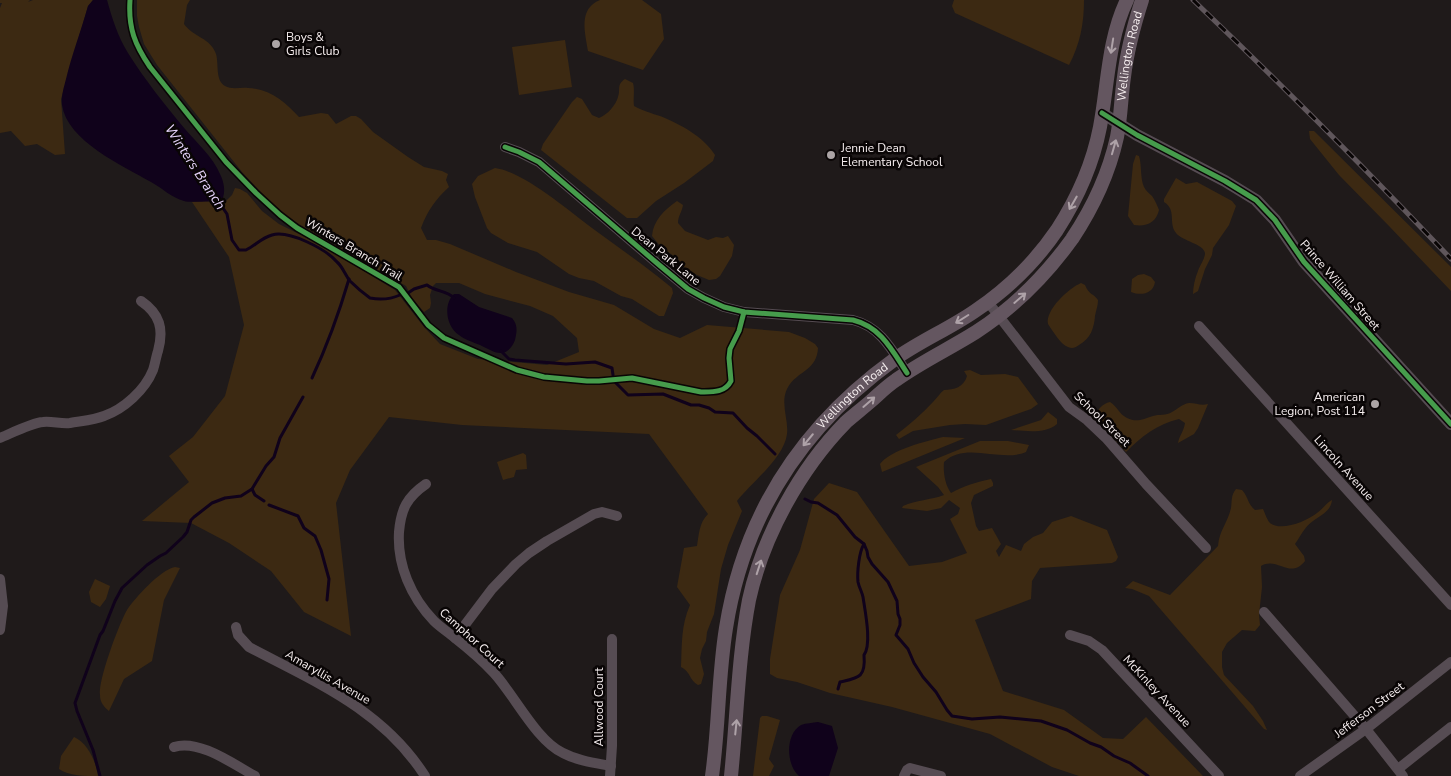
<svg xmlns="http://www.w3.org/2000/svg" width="1451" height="776" viewBox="0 0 1451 776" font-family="'Nunito Sans',sans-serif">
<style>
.green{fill:#3c2912}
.water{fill:#10021b}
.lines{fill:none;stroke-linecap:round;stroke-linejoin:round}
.stream{stroke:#10021b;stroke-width:3}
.minor{stroke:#564c53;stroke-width:10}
.tertiary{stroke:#564c53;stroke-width:12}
.secondary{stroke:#645660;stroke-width:14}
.rail-casing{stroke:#5f565b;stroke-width:5}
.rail{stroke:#090505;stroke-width:3;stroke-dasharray:9;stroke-linecap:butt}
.cycleway-casing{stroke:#090505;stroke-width:8}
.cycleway{stroke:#469c4c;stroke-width:5}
.oneway{stroke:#aea2a8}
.poi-dot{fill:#aba4a5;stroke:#090505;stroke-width:2}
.labels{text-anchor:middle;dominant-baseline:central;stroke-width:5;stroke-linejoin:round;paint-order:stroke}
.poi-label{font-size:12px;fill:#f7eff0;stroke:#090505;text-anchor:start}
.street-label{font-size:12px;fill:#f7eff0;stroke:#090505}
.water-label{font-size:14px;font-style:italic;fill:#e6d4fb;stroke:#090505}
</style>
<rect width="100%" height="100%" fill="#1f1a1a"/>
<g class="green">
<polygon points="0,0 30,0 28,2 33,0 93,0 88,6 61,99 65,154 55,155 37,144 25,146 11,131 0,133 0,8 2,3 0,3"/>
<path d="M137,0h53l-3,5 -3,19c9,13 27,14 32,30 3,10 -1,26 9,32 7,4 16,1 23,2 23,1 37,14 51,29l22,-4 7,1 8,10 15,-8h5l5,3 12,13 35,25 16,10 18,4 6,3 -2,6 3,7c-14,13 -21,23 -28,41l6,12h9l14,4 66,28 53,20 45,13 40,24 26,9 27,-13 82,7 16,6 10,6 3,4c-1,21 -18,23 -28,36 -12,16 -1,34 -3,50 -3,24 -35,48 -50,67l5,10 -14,34 -7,24 -7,45 -7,18 -1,9 -4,8 -2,9 4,16 -3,10 -3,1c-9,-5 -7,-13 -17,-18 1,-23 0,-42 9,-62l-13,-18 7,-39 13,-2c2,-12 2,-23 11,-32l-59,-80 -187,-9 -73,-8 -39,53 -14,33 15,133 -47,-24 -33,-41 -42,-28 -38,-20 -49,-2 47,-39 -20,-26 24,-19 32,-41 19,-71 -15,-68 -37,-55 11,-1 21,2 8,-8 3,-7 5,1 7,4 15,18 17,13 42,21 74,45 29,37 16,17 38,15 69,6 32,-13 -2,-14 -24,-22 -23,-10 -45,-12 -26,-11h-23l-3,3 -3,9 1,8 -1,5 -6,4 -12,-14 -6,-12 -109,-63 -25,-19 -30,-32 -85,-107 -13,-21 -5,-17 -2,-11z"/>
<path d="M600,0h42l19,14 3,25 -21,31 -55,-19c-3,-19 -10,-42 12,-51z"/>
<path d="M954,0h130c0,24 -4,44 -15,65l-114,-52 -3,-7z"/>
<polygon points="565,40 572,87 519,95 512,47"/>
<path d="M625,79l8,4c2,7 0,15 1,23 9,5 17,7 26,10 20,8 44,21 55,39l-2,6 -29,22 -28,18 -19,17h-10l-86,-68 2,-6 29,-42 5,-5 5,2 10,16 7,3c8,-3 17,-13 19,-21 3,-8 -2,-12 7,-18z"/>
<polygon points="1309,131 1314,131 1451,267 1451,291 1389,226 1339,175 1310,139"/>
<path d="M1136,155l3,1c3,10 1,22 5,31 2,4 5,6 8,9 3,4 5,9 7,14 -3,13 -13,17 -25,15l-6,-9 5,-52z"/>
<path d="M495,168c29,4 74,43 97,60 27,20 55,39 80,60l1,5 -9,23h-5l-27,-17 -11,-3 -27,-15 -15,-3 -10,-4 -32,-22 -29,-9 -17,-10 -4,-5 -12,-31 -3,-13 6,-8z"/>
<path d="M1176,178l10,6 11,-2 35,19 4,5 -7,19 -16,23 -1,7 -7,14 -7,22 -5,3c0,-7 2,-16 5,-23 2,-6 7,-12 7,-18 -1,-9 -23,-12 -29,-20 -8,-10 1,-23 -12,-31v-3z"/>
<path d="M677,201l6,4c-1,7 -5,11 -5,18l7,8 23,9 8,-3 7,1 5,-2 6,9 -2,11 -12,20 -4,3 -7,1 -12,-5 -12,-7 -7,-9 -17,-12 -9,-11c1,-15 12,-26 25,-35z"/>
<path d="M1144,274l7,3 4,5c-2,12 -14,14 -24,10l1,-13 6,-4z"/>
<path d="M1081,283l4,2c4,10 8,8 13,15 0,6 -2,10 -3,16 -1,12 -4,22 -16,29 -4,3 -7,4 -11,2 -8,-3 -15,-16 -20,-23 -3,-14 21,-36 33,-41z"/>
<path d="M970,370l11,5 24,-1 13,3 20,27 -7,5 -45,16 -21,-1 -15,1 -37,6 -14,8 -3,-4c13,-10 26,-21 37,-33 4,-4 7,-9 11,-12 10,0 20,-3 23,-14l-3,-5z"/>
<path d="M1110,402c7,4 9,12 17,16 10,5 16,1 26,-2 6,-2 13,0 19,-4 6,-3 10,-8 17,-9 7,0 12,3 19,1l-10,24 -4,6 -16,9c1,-7 6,-12 7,-20l-6,-4c-22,5 -38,18 -53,33l-29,-32 -1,-5c3,-7 6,-11 14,-13z"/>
<path d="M1048,412l9,7v5c-11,10 -31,7 -46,6l30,-10z"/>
<path d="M943,437l22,1 -83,34 -2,-8c10,-14 47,-23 63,-27z"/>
<path d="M980,441h28l21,4 -3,7c-25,11 -60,-11 -82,10 -1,10 1,23 7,31 13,-7 25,-11 40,-14l2,4v3l-19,9 -3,8 5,23 3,5 13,-3 9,16 -5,7 3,6 7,-12 15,6 3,-7 9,-7 10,-4 9,-11 19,-6 36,14 11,27 -2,4 -4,2 -72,5 -8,13 -1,18 -56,21 28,71 61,19 39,28 20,1 23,-22 57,59h-124l-27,-9 -62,-33 -98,-27 -62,-14 -33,-11 -20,-4 -7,-4v-15l10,-64 20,-45 14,-51 15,-16 28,9 52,74 33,-4 25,-9 -17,-34 8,-5 2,-6 -11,-8 -8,8 -14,3 -25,-3 1,-2c13,-6 28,-6 41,-11l-6,-8 -22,-20z"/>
<polygon points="523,453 526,455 527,469 516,470 514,477 503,480 497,462"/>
<path d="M1236,489l6,1c7,8 5,13 13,20l8,-1c2,4 4,11 7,14 11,9 37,-2 47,-10 6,-4 9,-10 15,-13 -1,11 -11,15 -19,21 -8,5 -13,16 -18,23l9,12 1,5c-15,19 -28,-5 -44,5l1,21 -3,28 1,10 -5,6 -13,-1 -15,13 -5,9v15l2,8 29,31 10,15 4,9 -3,-1 -115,-133 -17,-7 -7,-1 8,-7 37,14 48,-49c1,-15 10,-24 13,-38 1,-8 0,-13 5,-19z"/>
<path d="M175,567l5,1 -16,32 -12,61 -28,18 -15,32c-6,-5 -9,-9 -9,-16 -2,-15 19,-71 27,-85 8,-12 33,-40 48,-43z"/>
<polygon points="95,579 110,586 106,599 100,607 91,602 89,592"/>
<polygon points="762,716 767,716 780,720 769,759 774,766 769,776 753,776 760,718"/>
<path d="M74,737c14,6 22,25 24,39 -12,0 -30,0 -39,-7l2,-13z"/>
</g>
<g class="water">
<path d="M93,0h14c5,18 11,37 21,53 17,27 37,52 57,76 12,14 28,28 35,45 4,8 6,18 2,26 -7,1 -32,3 -38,1 -12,-3 -22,-13 -33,-19 -28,-16 -84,-41 -89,-77 -1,-9 2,-18 4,-26 6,-25 15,-48 22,-73z"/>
<path d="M454,294h5l20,13 33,11c6,7 5,13 3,22 -2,5 -6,12 -13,13 -7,1 -15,-5 -22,-8 -7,-3 -15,-5 -21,-10 -13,-8 -16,-31 -5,-41z"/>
<path d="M818,722l14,4 6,22 -9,28h-30c-13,-11 -14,-42 2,-51 5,-2 12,-2 17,-3z"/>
</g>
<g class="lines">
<g class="stream">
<path d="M216,198l11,16 5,26 7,10h7c9,-4 15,-12 26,-15 17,-5 54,14 65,27 6,5 8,13 13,19 6,6 13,12 20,17 10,2 21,1 30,-3"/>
<path d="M408,293l6,-4 13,-4c9,7 19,5 27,13"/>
<polyline points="501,351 509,359 515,360 566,364 595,362 612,368 613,375"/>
<path d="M312,378c15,-32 27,-65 37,-99"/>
<polyline points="615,382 628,395 663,394 691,405 699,405 709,408 715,412 733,413 747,428 757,436 775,454"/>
<polyline points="252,489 255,495 264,501"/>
<polyline points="805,499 811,502 818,503 837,515 855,537 864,544 867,551 868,557 872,564 888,582 897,601 898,614 900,619 900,625 896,635 908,649 914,663 923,677 936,692 947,710 952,716 972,719 1000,717 1041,721 1067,730 1090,743 1101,747 1114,756 1130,763 1148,776"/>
<polyline points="269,505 298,516 304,528 315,536 321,550 329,579 327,600"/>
<path d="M838,689l2,-7c18,-4 26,-4 24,-27 8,-11 1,-44 -1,-58 -1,-5 -4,-10 -5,-15 -1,-10 1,-30 6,-38"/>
<polyline points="100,776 93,750 77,711 75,703 100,635 103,631 115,601 122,588 147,565 160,556 166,553 183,537 187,532 191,520 194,517 212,503 225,498 241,496 252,489 266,466 274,457 280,438 303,397"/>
</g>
<g class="minor">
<path d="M505,147l14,5 20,10 119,102 30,25 16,9 20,9 20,5 109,8c28,7 39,30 54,53"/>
<polyline points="988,302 1069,407 1087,420 1106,438 1146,484 1206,548"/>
<polyline points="1199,326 1451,605"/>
<path d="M0,438c12,-5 31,-15 43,-16 9,-1 18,2 27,1 11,-2 24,-3 34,-7 20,-7 41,-26 49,-46 2,-6 3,-13 5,-19 6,-22 2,-37 -17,-50"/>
<path d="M426,484c-19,13 -25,25 -27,48 -2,33 12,65 35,89 6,6 14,11 21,17 14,11 27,22 39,35 21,23 42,67 69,80 15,8 32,10 48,13"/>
<polyline points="0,579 3,606 0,630"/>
<polyline points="1264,612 1366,729 1403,776"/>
<path d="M236,627l2,8 11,12c66,35 133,62 176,129"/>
<polyline points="1070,635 1089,641 1102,650 1219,776"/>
<polyline points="455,638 492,589 516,564 529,553 547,541 594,514 602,512 617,516"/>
<path d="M174,747c25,-8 59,17 81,29"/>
<polyline points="1398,769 1451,727"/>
<polyline points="610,776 612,746 612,639"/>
<polyline points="904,776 907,770 910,768 941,776"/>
<polyline points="1300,776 1366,729 1451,662"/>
</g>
<polyline class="tertiary" points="1102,113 1137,135 1225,181 1256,200 1275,220 1304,262 1451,424"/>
<g class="secondary">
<path id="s1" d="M712,776c7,-49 6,-99 14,-148 18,-114 76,-202 169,-269 25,-18 54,-30 80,-48 31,-21 61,-50 82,-81 20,-31 36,-67 43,-103 8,-42 8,-88 27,-127"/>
<path id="s2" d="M731,776c6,-58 7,-118 18,-176 14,-64 51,-131 97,-178 8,-7 17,-14 25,-21 8,-7 16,-15 25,-21 25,-18 53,-31 80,-48 37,-24 70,-57 96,-93 20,-30 37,-66 45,-102 4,-20 4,-40 7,-60 3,-26 10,-52 18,-77"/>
</g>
<g class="rail-casing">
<path id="rail" d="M1193,0c88,84 174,170 258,259"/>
</g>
<use href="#rail" class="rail"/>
<g class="cycleway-casing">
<g id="cycleway">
<path d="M130,0c-2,28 5,45 20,67l76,95 30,31 24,22 17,13 102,59 29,38 16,13 73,32 27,7 43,4h12l33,-3 69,14c11,0 24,1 30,-11l-2,-23 1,-9 9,-18 5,-19"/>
<polyline points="1102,113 1137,135 1225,181 1256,200 1275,220 1304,262 1451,424"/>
<path d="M505,147l14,5 20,10 119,102 30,25 16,9 20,9 20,5 109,8c28,7 39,30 54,53"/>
</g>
</g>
<use href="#cycleway" class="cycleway"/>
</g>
<defs><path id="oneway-shaft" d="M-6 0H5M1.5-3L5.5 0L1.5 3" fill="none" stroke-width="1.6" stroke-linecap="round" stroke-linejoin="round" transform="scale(1.25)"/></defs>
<g class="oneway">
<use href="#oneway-shaft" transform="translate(1112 46) rotate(99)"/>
<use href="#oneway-shaft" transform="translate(1114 147) rotate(-74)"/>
<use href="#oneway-shaft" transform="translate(1073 203) rotate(120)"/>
<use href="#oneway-shaft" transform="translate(1020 298) rotate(-41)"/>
<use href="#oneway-shaft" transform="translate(962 319) rotate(148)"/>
<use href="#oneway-shaft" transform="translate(869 402) rotate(-41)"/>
<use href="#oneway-shaft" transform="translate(808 440) rotate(130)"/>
<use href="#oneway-shaft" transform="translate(759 567) rotate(-72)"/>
<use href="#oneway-shaft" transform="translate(736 727) rotate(-84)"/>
</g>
<g class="poi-dot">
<circle cx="276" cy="44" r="5"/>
<circle cx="831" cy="155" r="5"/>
<circle cx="1375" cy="404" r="5"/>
</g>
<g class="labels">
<g class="poi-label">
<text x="286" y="37">Boys &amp;<tspan x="286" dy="14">Girls Club</tspan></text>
<text x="841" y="148">Jennie Dean<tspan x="841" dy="14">Elementary School</tspan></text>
<text x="1365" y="397" text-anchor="end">American<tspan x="1365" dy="14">Legion, Post 114</tspan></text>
</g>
<g class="street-label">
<text stroke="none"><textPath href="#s2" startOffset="869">Wellington Road</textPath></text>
<text transform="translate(354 249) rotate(31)">Winters Branch Trail</text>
<text transform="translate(666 256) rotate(39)">Dean Park Lane</text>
<text transform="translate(1340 285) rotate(49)">Prince William Street</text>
<text stroke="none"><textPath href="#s1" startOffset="419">Wellington Road</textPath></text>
<text transform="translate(1102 419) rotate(44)">School Street</text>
<text transform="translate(1344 468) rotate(48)">Lincoln Avenue</text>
<text transform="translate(472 638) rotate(42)">Camphor Court</text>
<text transform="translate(328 677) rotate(30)">Amaryllis Avenue</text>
<text transform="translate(1157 691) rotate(47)">McKinley Avenue</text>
<text transform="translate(599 707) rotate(-90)">Allwood Court</text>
<text transform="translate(1369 710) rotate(-37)">Jefferson Street</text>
</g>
<g class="water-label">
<text transform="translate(195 167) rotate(57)">Winters Branch</text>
</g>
</g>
</svg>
